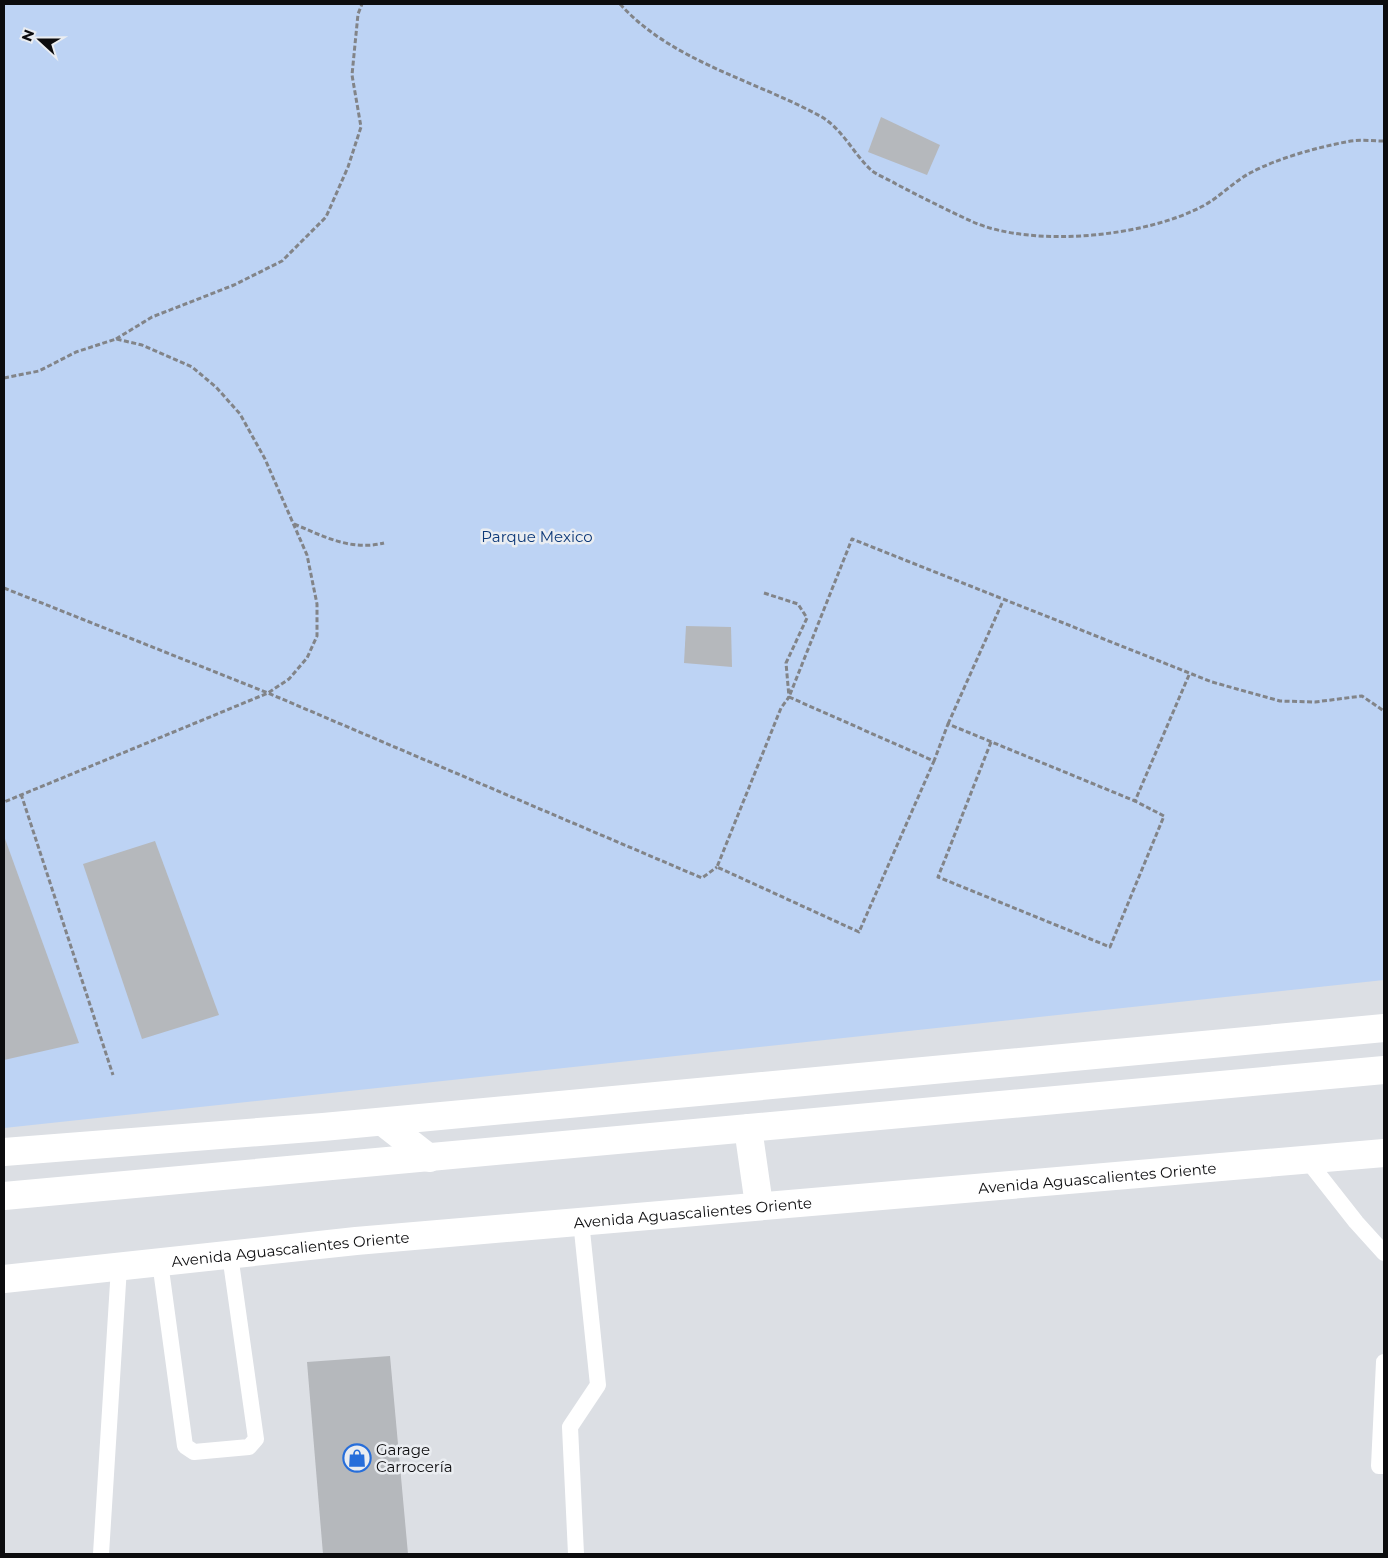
<svg xmlns="http://www.w3.org/2000/svg" width="1388" height="1558" viewBox="0 0 1388 1558" font-family="Montserrat,sans-serif">
<style>
.green{fill:#bdd3f4}
.building{fill:#b5b8bc}
.lines{fill:none;stroke-linecap:round;stroke-linejoin:round}
.path{stroke:#828488;stroke-width:3;stroke-dasharray:5 2.5;stroke-linecap:butt}
.service{stroke:#fff;stroke-width:16}
.tertiary{stroke:#fff;stroke-width:28}
.primary{stroke:#fff;stroke-width:28}
.labels{text-anchor:middle;dominant-baseline:central;stroke-width:5;stroke-linejoin:round;paint-order:stroke}
.park-label{font-size:15px;fill:#0c3878;stroke:#eaedf1}
.street-label{font-size:15px;fill:#0c0c0e;stroke:#eaedf1}
.poi-label{font-size:15px;fill:#0c0c0e;stroke:#eaedf1;text-anchor:start}
</style>
<rect width="100%" height="100%" fill="#dcdfe4"/>
<polygon class="green" points="4,4 1384,4 1384,980 4,1128"/>
<g class="building">
<polygon points="881,117 940,145 927,175 868,152"/>
<polygon points="686,626 731,627 732,667 684,663"/>
<polygon points="4,836 79,1043 4,1060"/>
<polygon points="155,841 219,1015 142,1039 83,864"/>
<polygon points="390,1356 408,1554 323,1554 307,1362"/>
</g>
<g class="lines">
<g class="path">
<path d="M620,4c51,57 134,76 200,112 22,12 33,37 50,53 6,6 18,10 26,15 25,13 51,26 77,38 60,26 172,15 230,-16 17,-9 31,-25 49,-34 24,-13 66,-25 94,-30 12,-3 26,-1 38,-1"/>
<polyline points="116,339 152,317 234,285 282,261 326,217 348,167 361,127 352,75 358,14 362,4"/>
<polyline points="4,378 39,371 76,352 116,339 142,345 192,367 216,387 240,414 265,459 307,555 317,604 317,636 307,658 289,679 268,693 4,802"/>
<path d="M294,524c31,13 57,27 90,19"/>
<polyline points="4,588 268,693 702,878 717,867"/>
<polyline points="764,593 798,604 807,618 786,663 789,697 781,708 717,867 859,932 934,761"/>
<polyline points="1189,675 1135,801 948,724 934,761 789,697 852,539 1212,682 1280,701 1315,702 1362,696 1384,711"/>
<polyline points="948,724 1003,601"/>
<polyline points="991,742 938,877 1110,947 1164,816 1135,801"/>
<polyline points="21,794 113,1075"/>
</g>
<g class="service">
<polyline points="1308,1161 1356,1222 1384,1253"/>
<polyline points="160,1262 185,1446 194,1452 249,1447 256,1439 230,1255"/>
<polyline points="1384,1362 1379,1466 1384,1466"/>
<polyline points="101,1554 119,1267"/>
<polyline points="576,1554 570,1427 598,1385 581,1221"/>
</g>
<polyline class="tertiary" points="4,1152 323,1127 1384,1028"/>
<g class="primary">
<polyline points="383,1122 429,1158"/>
<polyline points="748,1128 759,1205"/>
<polyline points="4,1196 1384,1070"/>
<path id="s1" d="M4,1279l352,-38 1028,-88"/>
</g>
</g>
<defs>
<g id="shop-ring" transform="scale(1.4375)"><circle r="9.5" fill="#eaedf1" stroke="#276eda" stroke-width="1.5"/><path d="M-5-2.5h2.3a2.7 3.5 0 0 1 5.4 0H5L5.5 6h-11ZM-1.5-2.5h3a1.5 2.3 0 0 0-3 0Z" fill="#276eda"/></g>
</defs>
<g fill-rule="evenodd">
<use href="#shop-ring" x="357" y="1458"/>
</g>
<g class="labels">
<g class="park-label">
<text x="537" y="536">Parque Mexico</text>
</g>
<g class="street-label">
<text stroke="none"><textPath href="#s1" startOffset="1098">Avenida Aguascalientes Oriente</textPath></text>
<text stroke="none"><textPath href="#s1" startOffset="692">Avenida Aguascalientes Oriente</textPath></text>
<text stroke="none"><textPath href="#s1" startOffset="288">Avenida Aguascalientes Oriente</textPath></text>
</g>
<g class="poi-label">
<text x="376" y="1449">Garage<tspan x="376" dy="17">Carrocería</tspan></text>
</g>
</g>
<rect width="1388" height="1558" fill="none" stroke="#0c0c0e" stroke-width="10"/>
<g transform="translate(40 40) rotate(291)" stroke="#eaedf1" stroke-width="4" paint-order="stroke">
<path d="M0-4L9 19L0 12L-9 19Z" fill="#0c0c0e"/>
<text y="-8" font-size="14" font-weight="bold" text-anchor="middle" fill="#0c0c0e">N</text>
</g>
</svg>
